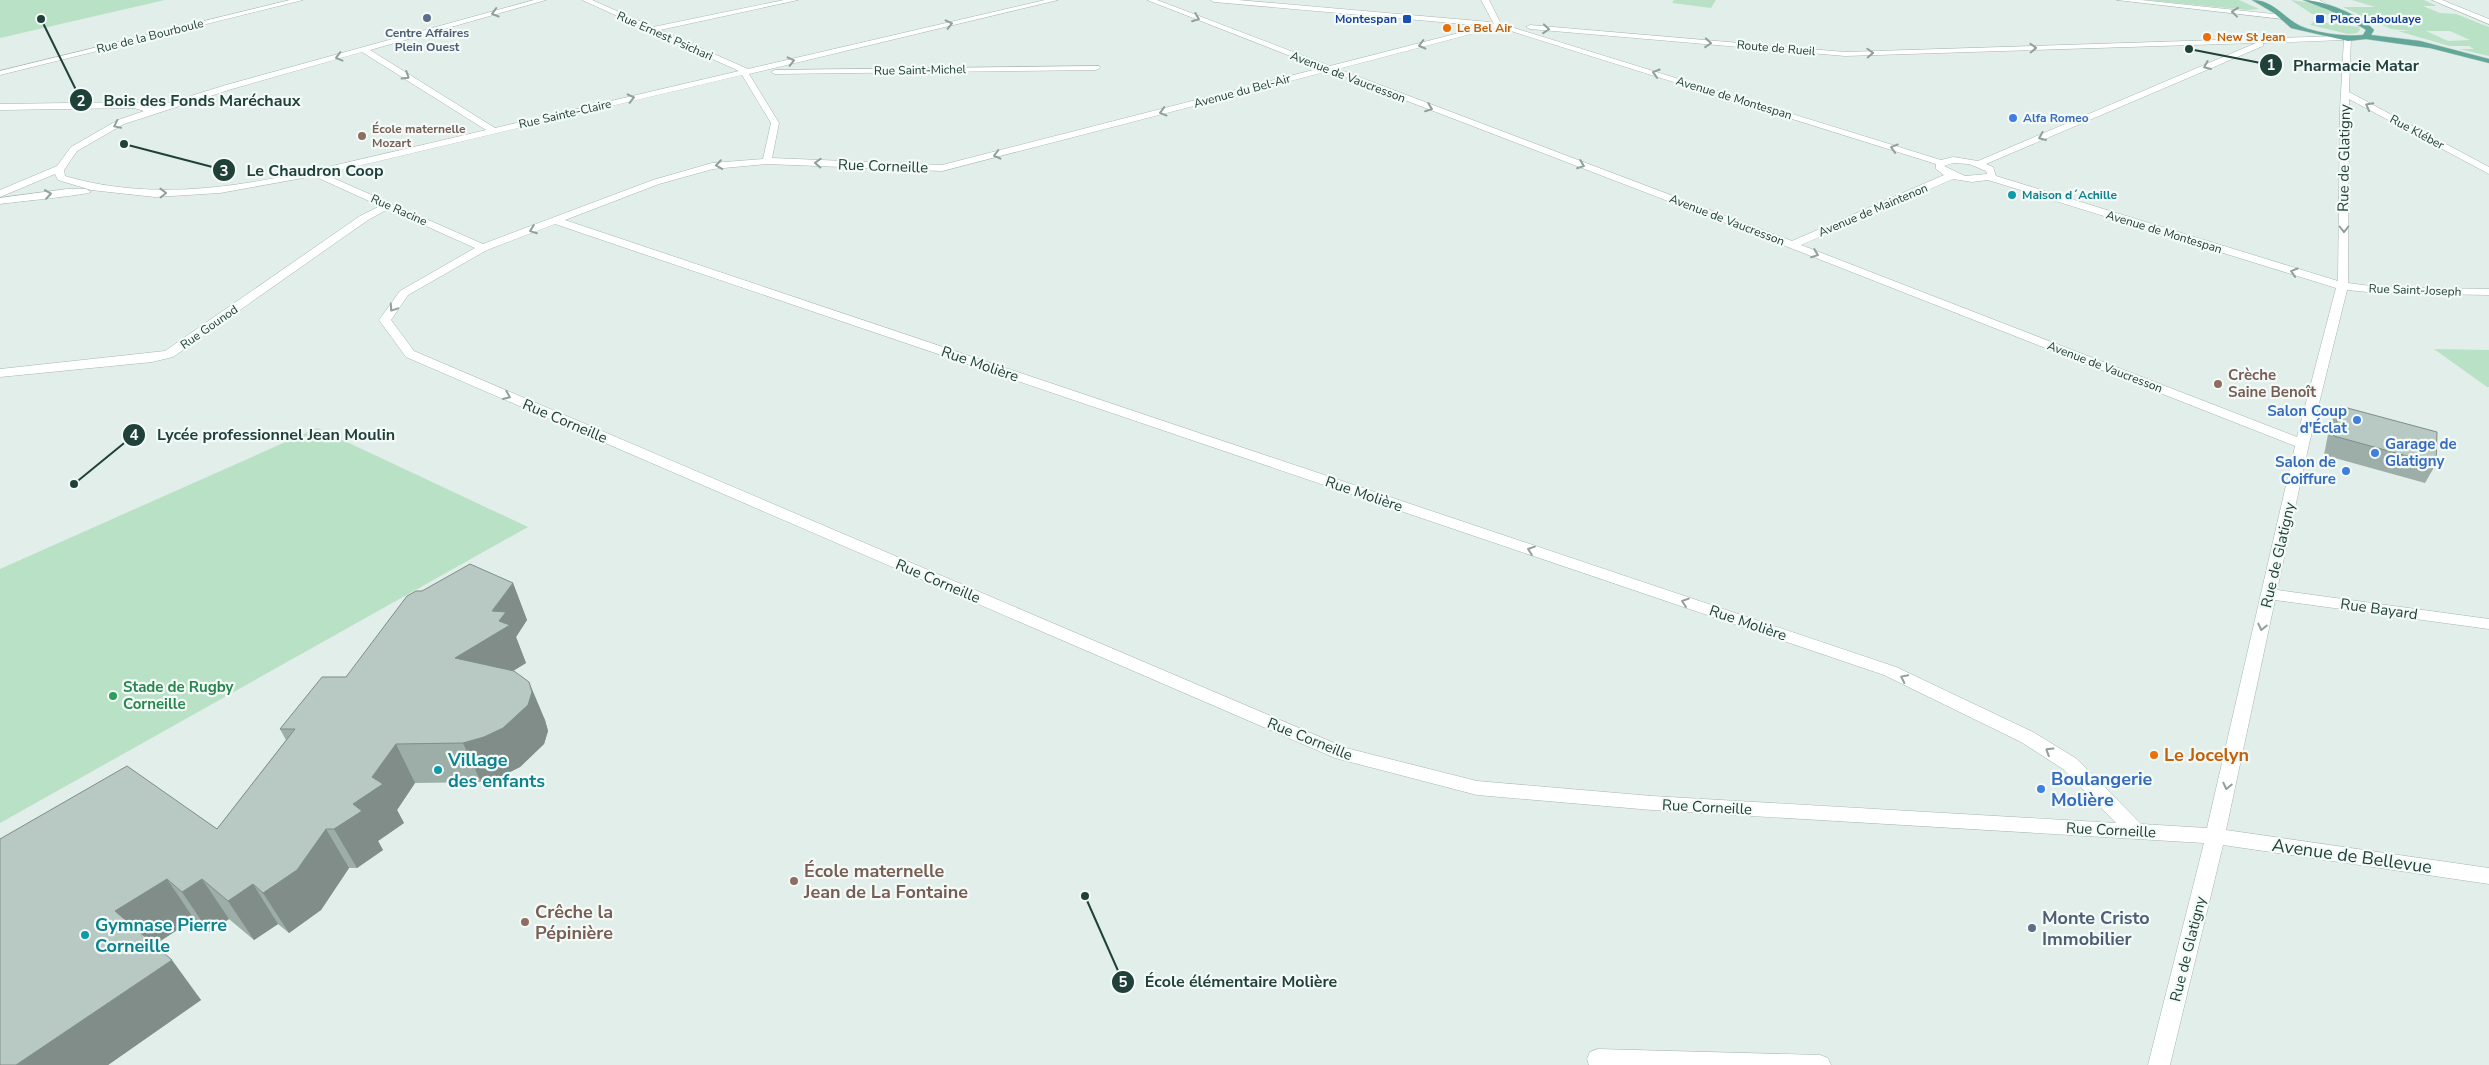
<svg xmlns="http://www.w3.org/2000/svg" width="2489" height="1065" viewBox="0 0 2489 1065" font-family="'Nunito Sans',sans-serif">
<style>
.green{fill:#b9e1c6;fill-rule:evenodd}
.lines{fill:none;stroke-linecap:round;stroke-linejoin:round}
.minor-casing{stroke:#a4b7b1;stroke-width:1}
.major-casing{stroke:#c1cac8;stroke-width:1}
.minor{fill:#fff;fill-rule:evenodd}
.major{fill:#62a899;fill-rule:evenodd}
.wall{fill:#9dada7}
.shaded-wall{fill:#808d88}
.building{fill:#b7c9c2;stroke:#808d88}
.oneway{stroke:#90a09c}
.service-dot{fill:#5c6f8a;stroke:#f3faf7;stroke-width:2}
.transit-dot{fill:#1a4fb4;stroke:#f3faf7;stroke-width:2}
.food-dot{fill:#e8710a;stroke:#f3faf7;stroke-width:2}
.shop-dot{fill:#3f7fe0;stroke:#f3faf7;stroke-width:2}
.education-dot{fill:#8d6e63;stroke:#f3faf7;stroke-width:2}
.culture-dot{fill:#0f9aa8;stroke:#f3faf7;stroke-width:2}
.leisure-dot{fill:#2e9e5b;stroke:#f3faf7;stroke-width:2}
.labels{text-anchor:middle;dominant-baseline:central;stroke-width:4.5;stroke-linejoin:round;paint-order:stroke}
.far-transit-label{font-size:12px;font-weight:bold;fill:#164399;stroke:#f3faf7;text-anchor:end}
.far-food-label{font-size:12px;font-weight:bold;fill:#c56008;stroke:#f3faf7;text-anchor:start}
.far-service-label{font-size:12px;font-weight:bold;fill:#4e5e75;stroke:#f3faf7}
.far-street-label{font-size:12px;fill:#20413a;stroke:#f3faf7}
.far-shop-label{font-size:12px;font-weight:bold;fill:#366cbe;stroke:#f3faf7;text-anchor:start}
.far-education-label{font-size:12px;font-weight:bold;fill:#785e54;stroke:#f3faf7;text-anchor:start}
.far-culture-label{font-size:12px;font-weight:bold;fill:#0d838f;stroke:#f3faf7;text-anchor:start}
.street-label{font-size:15px;fill:#20413a;stroke:#f3faf7}
.education-label{font-size:15px;font-weight:bold;fill:#785e54;stroke:#f3faf7;text-anchor:start}
.shop-label{font-size:15px;font-weight:bold;fill:#366cbe;stroke:#f3faf7;text-anchor:end}
.leisure-label{font-size:15px;font-weight:bold;fill:#27864d;stroke:#f3faf7;text-anchor:start}
.near-food-label{font-size:18px;font-weight:bold;fill:#c56008;stroke:#f3faf7;text-anchor:start}
.near-culture-label{font-size:18px;font-weight:bold;fill:#0d838f;stroke:#f3faf7;text-anchor:start}
.near-shop-label{font-size:18px;font-weight:bold;fill:#366cbe;stroke:#f3faf7;text-anchor:start}
.near-street-label{font-size:18px;fill:#20413a;stroke:#f3faf7}
.near-education-label{font-size:18px;font-weight:bold;fill:#785e54;stroke:#f3faf7;text-anchor:start}
.near-service-label{font-size:18px;font-weight:bold;fill:#4e5e75;stroke:#f3faf7;text-anchor:start}
.leader{fill:none;stroke:#20413a;stroke-width:2}
.callout-dot{fill:#20413a;stroke:#f3faf7;stroke-width:2}
.mark-label{font-size:15px;text-anchor:middle;font-weight:bold;fill:#fff}
.callout-label{font-size:16px;text-anchor:middle;font-weight:bold;fill:#20413a;stroke:#f3faf7;stroke-width:4.5;stroke-linejoin:round;paint-order:stroke}
</style>
<rect width="100%" height="100%" fill="#e2eee9"/>
<g class="green">
<polygon points="0,0 165,0 0,38"/>
<polygon points="1674,0 1716,0 1711,8 1672,3"/>
<polygon points="2146,0 2239,0 2259,9 2248,10"/>
<polygon points="2291,0 2312,3 2340,15 2312,14"/>
<path d="M2352,0h72l13,6h-14l17,7 16,1 33,13v29l-30,-7h15l-5,-3h-20l-51,-15h14l-21,-2 -23,-11h16l-4,-2h-18l-19,-9h32zM2426,31h24l20,9 -22,1z"/>
<polygon points="2314,21 2359,27 2360,30 2357,33 2348,34 2310,25"/>
<polygon points="2434,349 2489,350 2489,387 2487,387"/>
<polygon points="317,428 528,527 0,823 0,569"/>
</g>
<g class="lines">
<g class="minor-casing">
<g id="minor">
<polygon points="290,0 303,0 0,75 0,71"/>
<path d="M534,0h12l-176,50 125,78 244,-57 -157,-71h10l61,27 131,-27h14l-138,30 88,39 297,-69h13l-309,74 30,49 -7,35 170,7 379,-97 -174,-68h10l173,66 156,-40 -272,-24 -4,-2h28l252,22 4,2 -13,-24h8l12,24 440,136 12,-3 25,4 278,-118 -411,13 -315,-27 -4,-2 4,-2 315,27 495,-16h3v4l-80,3v3l-277,118 7,3 3,9 342,105 2,-171 4,-71 7,-2 -2,55 140,75v7l-140,-75 -1,184 30,4 111,2v6l-111,-2 -31,-3 -38,154 -32,146 212,29v10l-214,-29 -49,230 263,38v16l-266,-39 -53,220h-22l56,-222 -552,-33 -175,-15 -142,-37 -929,-401 -27,-37 21,-29 75,-43 -87,-39 -20,11 -195,137 -21,5 -152,15v-8l165,-18 195,-135 20,-10 -66,-30 -94,17 -65,4 -64,-7 -33,-10 -3,-6 -55,23v-7l57,-24 14,-19 47,-27 26,-9 -10,-3 -134,2v-6l135,-2 17,6 74,-23zM1498,27l438,137v5l8,6 -152,66 -454,-172zM362,52l124,78c-45,11 -91,21 -137,32 -93,22 -189,42 -284,14l-1,-6 13,-19 47,-27 108,-35zM1329,71l459,176 507,199 -88,382 -66,-4 -64,-65 -44,-27 -137,-65 -1331,-447 94,-36 54,-15 54,-5 175,7zM742,75l29,48 -8,36 -51,4 -59,17 -170,64 -159,-70zM1953,163l16,1 17,7 1,3 -22,2 -21,-10zM1953,179l19,3 16,-2 348,108 -39,149 -496,-192zM555,224l1329,451 137,67 42,27 53,54 -464,-27 -175,-15 -131,-33 -932,-397 -23,-31 17,-25 79,-45z"/>
<polygon points="2117,0 2141,0 2283,15 2287,17 2283,19"/>
<polygon points="2309,0 2319,0 2328,5 2321,7"/>
<polygon points="2432,0 2442,0 2489,19 2489,24"/>
<polygon points="1099,66 1100,68 1096,70 775,74 771,72 775,70"/>
<path d="M67,189h19l5,3c-4,3 -78,10 -91,12v-6z"/>
<polygon points="1598,1049 1820,1055 1828,1058 1831,1065 1589,1065 1587,1059 1590,1052"/>
</g>
</g>
<g class="major-casing">
<path id="major" d="M2252,0c19,0 29,14 43,23 15,10 51,14 68,12l3,-5 -3,-2 -34,-18 -26,-10c20,0 58,15 71,30l-3,5 49,6 69,18v4l-59,-15 -64,-9 -18,2 -57,-13 -17,-15z"/>
</g>
<use href="#minor" class="minor"/>
<use href="#major" class="major"/>
</g>
<g class="wall">
<polygon points="2340,406 2436,464 2425,483 2324,455 2330,424"/>
<polygon points="513,583 527,620 516,637 526,663 513,671 545,720 548,731 544,744 520,767 502,776 481,782 415,783 397,810 404,823 378,841 383,850 357,868 349,868 321,910 289,933 278,924 254,940 229,919 209,932 194,919 154,945 201,1000 108,1065 0,1065 0,839 217,829 286,740 280,729 346,677 422,591"/>
</g>
<g class="shaded-wall">
<polygon points="513,583 527,620 516,637 526,663 472,696 455,658 492,611"/>
<polygon points="529,682 545,720 548,731 544,744 520,767 502,776 481,782 463,743"/>
<polygon points="396,744 415,783 397,810 404,823 378,841 383,850 357,868 334,829"/>
<polygon points="326,829 349,868 321,910 289,933 263,893"/>
<polygon points="167,879 194,919 145,951 115,911"/>
<polygon points="202,879 229,919 209,932 182,892"/>
<polygon points="253,884 278,924 254,940 228,901"/>
<polygon points="172,960 201,1000 108,1065 16,1065"/>
</g>
<g class="building">
<polygon points="2340,406 2437,432 2436,464 2334,436"/>
<polygon points="470,564 513,583 492,611 506,612 499,621 510,625 455,658 514,671 529,682 532,692 528,705 503,728 484,737 463,743 396,744 372,777 383,784 353,804 362,811 334,829 326,829 297,870 263,893 253,884 228,901 202,879 182,892 167,879 115,911 172,960 16,1065 0,1065 0,839 127,766 217,829 295,729 280,729 322,677 346,677 407,596 416,591 422,591"/>
</g>
<defs><path id="oneway-chevron" d="M-2-3.5L2.5 0L-2 3.5" fill="none" stroke-width="1.6" stroke-linecap="round" stroke-linejoin="round" transform="scale(1.25)"/></defs>
<g class="oneway">
<use href="#oneway-chevron" transform="translate(2235 12) rotate(-174)"/>
<use href="#oneway-chevron" transform="translate(495 13) rotate(164)"/>
<use href="#oneway-chevron" transform="translate(1196 18) rotate(21)"/>
<use href="#oneway-chevron" transform="translate(949 24) rotate(-13)"/>
<use href="#oneway-chevron" transform="translate(1546 29) rotate(5)"/>
<use href="#oneway-chevron" transform="translate(1708 43) rotate(5)"/>
<use href="#oneway-chevron" transform="translate(1422 45) rotate(166)"/>
<use href="#oneway-chevron" transform="translate(2033 48) rotate(-2)"/>
<use href="#oneway-chevron" transform="translate(1870 53) rotate(-2)"/>
<use href="#oneway-chevron" transform="translate(339 57) rotate(165)"/>
<use href="#oneway-chevron" transform="translate(791 61) rotate(-13)"/>
<use href="#oneway-chevron" transform="translate(2207 66) rotate(157)"/>
<use href="#oneway-chevron" transform="translate(1656 73) rotate(-163)"/>
<use href="#oneway-chevron" transform="translate(406 76) rotate(32)"/>
<use href="#oneway-chevron" transform="translate(631 98) rotate(-13)"/>
<use href="#oneway-chevron" transform="translate(2369 106) rotate(-152)"/>
<use href="#oneway-chevron" transform="translate(1429 108) rotate(21)"/>
<use href="#oneway-chevron" transform="translate(1163 112) rotate(165)"/>
<use href="#oneway-chevron" transform="translate(117 125) rotate(154)"/>
<use href="#oneway-chevron" transform="translate(2042 137) rotate(157)"/>
<use href="#oneway-chevron" transform="translate(1894 148) rotate(-163)"/>
<use href="#oneway-chevron" transform="translate(997 155) rotate(166)"/>
<use href="#oneway-chevron" transform="translate(818 163) rotate(-177)"/>
<use href="#oneway-chevron" transform="translate(719 165) rotate(172)"/>
<use href="#oneway-chevron" transform="translate(1581 165) rotate(21)"/>
<use href="#oneway-chevron" transform="translate(163 193) rotate(-1)"/>
<use href="#oneway-chevron" transform="translate(48 194) rotate(-8)"/>
<use href="#oneway-chevron" transform="translate(2344 229) rotate(90)"/>
<use href="#oneway-chevron" transform="translate(533 230) rotate(159)"/>
<use href="#oneway-chevron" transform="translate(1815 254) rotate(21)"/>
<use href="#oneway-chevron" transform="translate(2294 272) rotate(-163)"/>
<use href="#oneway-chevron" transform="translate(393 308) rotate(124)"/>
<use href="#oneway-chevron" transform="translate(507 396) rotate(23)"/>
<use href="#oneway-chevron" transform="translate(1531 550) rotate(-161)"/>
<use href="#oneway-chevron" transform="translate(1685 602) rotate(-161)"/>
<use href="#oneway-chevron" transform="translate(2262 627) rotate(103)"/>
<use href="#oneway-chevron" transform="translate(1904 678) rotate(-154)"/>
<use href="#oneway-chevron" transform="translate(2049 751) rotate(-148)"/>
<use href="#oneway-chevron" transform="translate(2227 786) rotate(103)"/>
</g>
<g class="service-dot">
<circle cx="427" cy="18" r="5"/>
<circle cx="2032" cy="928" r="5"/>
</g>
<g class="transit-dot">
<rect x="1402" y="14" width="10" height="10" rx="2.5"/>
<rect x="2315" y="14" width="10" height="10" rx="2.5"/>
</g>
<g class="food-dot">
<circle cx="1447" cy="28" r="5"/>
<circle cx="2207" cy="37" r="5"/>
<circle cx="2154" cy="755" r="5"/>
</g>
<g class="shop-dot">
<circle cx="2013" cy="118" r="5"/>
<circle cx="2357" cy="420" r="5"/>
<circle cx="2375" cy="453" r="5"/>
<circle cx="2346" cy="471" r="5"/>
<circle cx="2041" cy="789" r="5"/>
</g>
<g class="education-dot">
<circle cx="362" cy="136" r="5"/>
<circle cx="2218" cy="384" r="5"/>
<circle cx="794" cy="881" r="5"/>
<circle cx="525" cy="922" r="5"/>
</g>
<g class="culture-dot">
<circle cx="2012" cy="195" r="5"/>
<circle cx="438" cy="770" r="5"/>
<circle cx="85" cy="935" r="5"/>
</g>
<circle class="leisure-dot" cx="113" cy="696" r="5"/>
<g class="labels">
<g class="far-transit-label">
<text x="1397" y="19">Montespan</text>
<text x="2330" y="19" text-anchor="start">Place Laboulaye</text>
</g>
<g class="far-food-label">
<text x="1457" y="28">Le Bel Air</text>
<text x="2217" y="37">New St Jean</text>
</g>
<g class="far-service-label">
<text x="427" y="33">Centre Affaires<tspan x="427" dy="14">Plein Ouest</tspan></text>
</g>
<g class="far-street-label">
<text transform="translate(150 36) rotate(-14)">Rue de la Bourboule</text>
<text transform="translate(665 36) rotate(24)">Rue Ernest Psichari</text>
<text transform="translate(1776 48) rotate(5)">Route de Rueil</text>
<text transform="translate(920 70) rotate(-1)">Rue Saint-Michel</text>
<text transform="translate(1348 77) rotate(21)">Avenue de Vaucresson</text>
<text transform="translate(1242 91) rotate(-15)">Avenue du Bel-Air</text>
<text transform="translate(1734 98) rotate(17)">Avenue de Montespan</text>
<text transform="translate(565 114) rotate(-13)">Rue Sainte-Claire</text>
<text transform="translate(2417 132) rotate(28)">Rue Kléber</text>
<text transform="translate(399 210) rotate(24)">Rue Racine</text>
<text transform="translate(1873 210) rotate(-23)">Avenue de Maintenon</text>
<text transform="translate(1727 220) rotate(21)">Avenue de Vaucresson</text>
<text transform="translate(2164 232) rotate(17)">Avenue de Montespan</text>
<text transform="translate(2415 290) rotate(2)">Rue Saint-Joseph</text>
<text transform="translate(209 327) rotate(-35)">Rue Gounod</text>
<text transform="translate(2105 367) rotate(21)">Avenue de Vaucresson</text>
</g>
<g class="far-shop-label">
<text x="2023" y="118">Alfa Romeo</text>
</g>
<g class="far-education-label">
<text x="372" y="129">École maternelle<tspan x="372" dy="14">Mozart</tspan></text>
</g>
<g class="far-culture-label">
<text x="2022" y="195">Maison d´Achille</text>
</g>
<g class="street-label">
<text transform="translate(2344 158) rotate(-89)">Rue de Glatigny</text>
<text transform="translate(883 166) rotate(2)">Rue Corneille</text>
<text transform="translate(980 364) rotate(19)">Rue Molière</text>
<text transform="translate(565 421) rotate(23)">Rue Corneille</text>
<text transform="translate(1364 494) rotate(19)">Rue Molière</text>
<text transform="translate(2278 555) rotate(-77)">Rue de Glatigny</text>
<text transform="translate(938 581) rotate(23)">Rue Corneille</text>
<text transform="translate(2379 609) rotate(8)">Rue Bayard</text>
<text transform="translate(1748 623) rotate(19)">Rue Molière</text>
<text transform="translate(1310 739) rotate(22)">Rue Corneille</text>
<text transform="translate(1707 807) rotate(3)">Rue Corneille</text>
<text transform="translate(2111 830) rotate(3)">Rue Corneille</text>
<text transform="translate(2188 949) rotate(-76)">Rue de Glatigny</text>
</g>
<g class="education-label">
<text x="2228" y="375">Crèche<tspan x="2228" dy="17">Saine Benoît</tspan></text>
</g>
<g class="shop-label">
<text x="2347" y="411">Salon Coup<tspan x="2347" dy="17">d'Éclat</tspan></text>
<text x="2385" y="444" text-anchor="start">Garage de<tspan x="2385" dy="17">Glatigny</tspan></text>
<text x="2336" y="462">Salon de<tspan x="2336" dy="17">Coiffure</tspan></text>
</g>
<g class="leisure-label">
<text x="123" y="687">Stade de Rugby<tspan x="123" dy="17">Corneille</tspan></text>
</g>
<g class="near-food-label">
<text x="2164" y="755">Le Jocelyn</text>
</g>
<g class="near-culture-label">
<text x="448" y="760">Village<tspan x="448" dy="21">des enfants</tspan></text>
<text x="95" y="925">Gymnase Pierre<tspan x="95" dy="21">Corneille</tspan></text>
</g>
<g class="near-shop-label">
<text x="2051" y="779">Boulangerie<tspan x="2051" dy="21">Molière</tspan></text>
</g>
<g class="near-street-label">
<text transform="translate(2352 856) rotate(8)">Avenue de Bellevue</text>
</g>
<g class="near-education-label">
<text x="804" y="871">École maternelle<tspan x="804" dy="21">Jean de La Fontaine</tspan></text>
<text x="535" y="912">Crêche la<tspan x="535" dy="21">Pépinière</tspan></text>
</g>
<g class="near-service-label">
<text x="2042" y="918">Monte Cristo<tspan x="2042" dy="21">Immobilier</tspan></text>
</g>
</g>
<path class="leader" d="M2189 49L2271 65M41 19L81 100M124 144L224 170M74 484L134 435M1085 896L1123 982"/>
<g class="callout-dot">
<circle cx="2189" cy="49" r="5"/>
<circle cx="41" cy="19" r="5"/>
<circle cx="124" cy="144" r="5"/>
<circle cx="74" cy="484" r="5"/>
<circle cx="1085" cy="896" r="5"/>
<circle cx="2271" cy="65" r="12"/>
<circle cx="81" cy="100" r="12"/>
<circle cx="224" cy="170" r="12"/>
<circle cx="134" cy="435" r="12"/>
<circle cx="1123" cy="982" r="12"/>
</g>
<g class="mark-label">
<text x="2271" y="70">1</text>
<text x="81" y="106">2</text>
<text x="224" y="176">3</text>
<text x="134" y="440">4</text>
<text x="1123" y="987">5</text>
</g>
<g class="callout-label">
<text x="2356" y="71">Pharmacie Matar</text>
<text x="202" y="106">Bois des Fonds Maréchaux</text>
<text x="315" y="176">Le Chaudron Coop</text>
<text x="276" y="440">Lycée professionnel Jean Moulin</text>
<text x="1241" y="987">École élémentaire Molière</text>
</g>
</svg>
